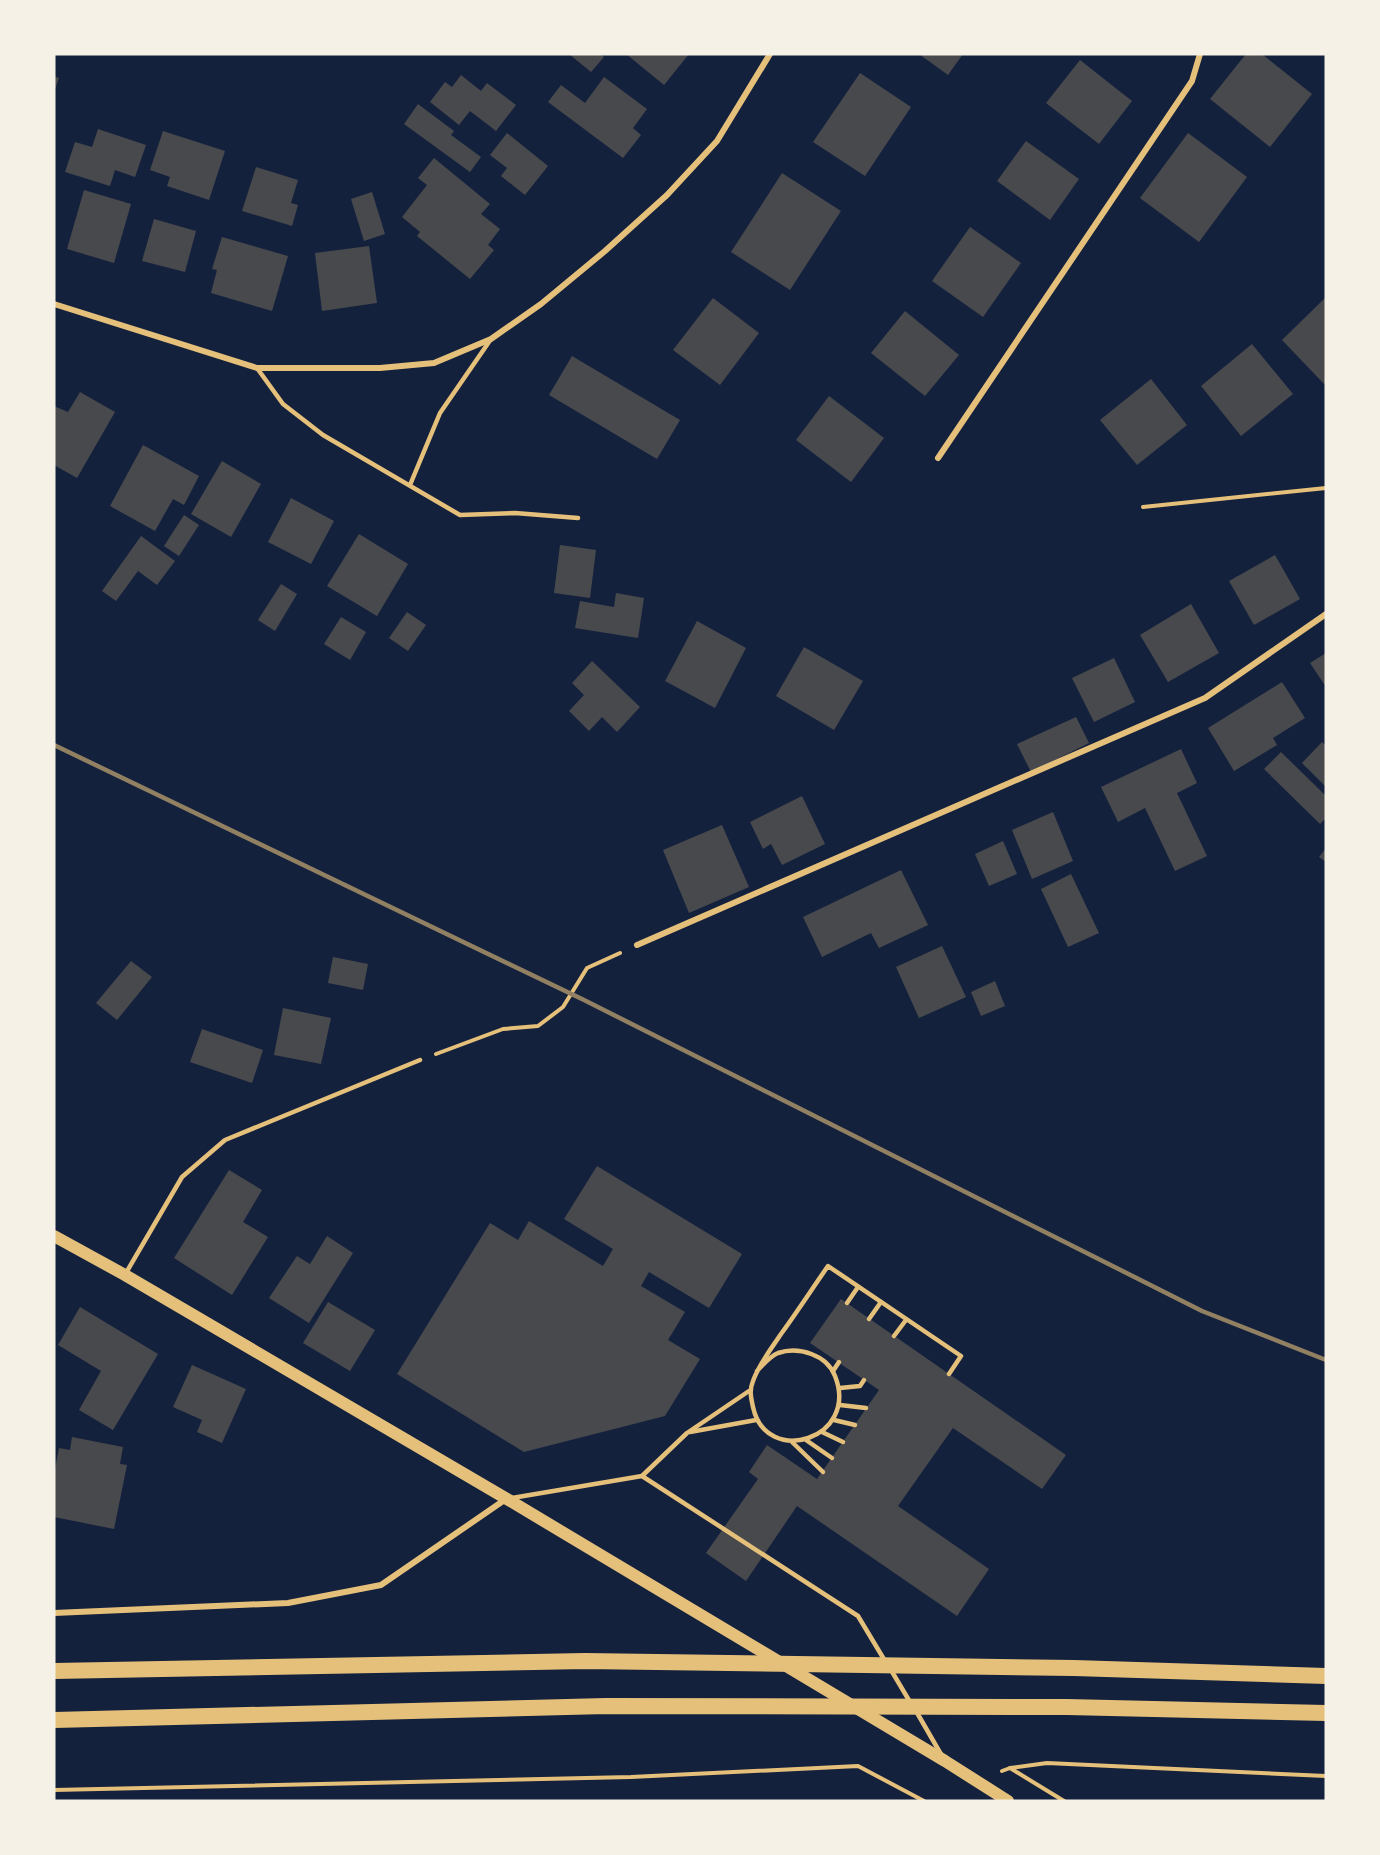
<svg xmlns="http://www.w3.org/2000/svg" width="1380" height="1855" viewBox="0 0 1380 1855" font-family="Spectral,serif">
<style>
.building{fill:#48494c}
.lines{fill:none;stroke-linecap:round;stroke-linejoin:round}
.path{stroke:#e5c07b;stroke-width:4}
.service{stroke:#e5c07b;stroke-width:4.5}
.minor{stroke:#e5c07b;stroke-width:6}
.secondary{stroke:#e5c07b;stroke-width:12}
.trunk{stroke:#e5c07b;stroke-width:16}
.rail{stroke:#918062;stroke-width:4.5}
</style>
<rect width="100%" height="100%" fill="#14213d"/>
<g class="building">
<polygon points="569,54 600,54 604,57 591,72"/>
<polygon points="626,54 689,54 664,85"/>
<polygon points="919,54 963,54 948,75"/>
<polygon points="1246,54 1262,54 1312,94 1270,147 1210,99"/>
<polygon points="1080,60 1132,101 1099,144 1046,103"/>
<polygon points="860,73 911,107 865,176 813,142"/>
<polygon points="461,75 481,91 487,83 516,105 496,131 470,111 459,125 430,102 445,82 452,87"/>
<polygon points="54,76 59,78 54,92"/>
<polygon points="604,77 647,109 633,128 641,135 623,158 548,102 561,85 585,103"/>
<polygon points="418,104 454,131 451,135 481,157 470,172 404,124"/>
<polygon points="98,129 146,145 135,177 115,170 110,186 65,172 75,142 92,147"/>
<polygon points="163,131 225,151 209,200 167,186 170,177 150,170"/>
<polygon points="507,133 548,166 525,195 501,176 507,168 490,155"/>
<polygon points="1188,133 1247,177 1199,242 1140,198"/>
<polygon points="1026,141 1079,179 1050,220 997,181"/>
<polygon points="434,158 490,204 481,214 500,229 488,245 494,250 470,279 417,236 420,232 402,217 427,185 418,178"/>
<polygon points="256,167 298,180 291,203 298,205 292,226 242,211"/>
<polygon points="782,173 841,211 790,290 731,252"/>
<polygon points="84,190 131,204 114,263 67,249"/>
<polygon points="372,192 385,234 364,241 351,199"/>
<polygon points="154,219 196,231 185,272 142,261"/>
<polygon points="970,227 1021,263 983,317 932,281"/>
<polygon points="222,237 288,256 272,311 211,293 217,270 212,269"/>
<polygon points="369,246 377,303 322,311 315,253"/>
<polygon points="1326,297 1326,386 1282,340"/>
<polygon points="713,298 759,333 720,385 673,350"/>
<polygon points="905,311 959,355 925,396 871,353"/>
<polygon points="1252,344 1293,394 1241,436 1201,386"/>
<polygon points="572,356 680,420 657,459 549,395"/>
<polygon points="1151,379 1187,425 1137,465 1100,420"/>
<polygon points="80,392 115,412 77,478 54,465 54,406 68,412"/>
<polygon points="829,396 884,438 851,482 796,440"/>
<polygon points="143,445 199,476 184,505 173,499 155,531 110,506"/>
<polygon points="222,461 261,484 231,537 191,514"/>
<polygon points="291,498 334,521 311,564 268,542"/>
<polygon points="184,515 199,525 179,556 164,546"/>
<polygon points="359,534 408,564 377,616 327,586"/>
<polygon points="141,536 175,561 157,585 138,571 116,601 102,591"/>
<polygon points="560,545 596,550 590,598 554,593"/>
<polygon points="1275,555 1300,599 1254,625 1229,581"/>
<polygon points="281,584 297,594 275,631 258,620"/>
<polygon points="616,593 644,598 638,638 575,628 580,601 614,607"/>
<polygon points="1191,604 1219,653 1168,682 1140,635"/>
<polygon points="407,612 426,625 408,651 389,638"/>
<polygon points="341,617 366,632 350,660 324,644"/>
<polygon points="697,621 746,648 715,708 665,681"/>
<polygon points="804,647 863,681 834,730 776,696"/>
<polygon points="1326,653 1326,687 1310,663"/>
<polygon points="1114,658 1135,702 1094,722 1072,678"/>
<polygon points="592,661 640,707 617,732 602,717 589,731 569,711 584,695 572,683"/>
<polygon points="1282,682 1305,718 1273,738 1277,745 1234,771 1208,728"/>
<polygon points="1076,717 1089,743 1031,772 1017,744"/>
<polygon points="1322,742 1326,746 1326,787 1302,763"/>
<polygon points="1181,749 1197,783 1177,793 1207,856 1175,871 1145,808 1118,822 1101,787"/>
<polygon points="1281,752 1326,796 1326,818 1320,824 1264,769"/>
<polygon points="802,796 825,844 782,865 771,844 763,849 750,822"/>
<polygon points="1053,812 1073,861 1032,879 1012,830"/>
<polygon points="722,825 749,887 689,913 663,850"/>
<polygon points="1003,841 1017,874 989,886 975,854"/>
<polygon points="1326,848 1326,862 1319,857"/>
<polygon points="901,870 928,925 879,948 871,933 822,957 803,917"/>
<polygon points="1071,874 1099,933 1068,947 1041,889"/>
<polygon points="942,946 966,997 919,1018 896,967"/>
<polygon points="333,957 368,964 363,990 328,983"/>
<polygon points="131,961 152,977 117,1020 96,1003"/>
<polygon points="995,981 1005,1006 981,1016 971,992"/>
<polygon points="283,1008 331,1018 321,1064 274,1055"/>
<polygon points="202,1029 263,1050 252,1083 190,1062"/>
<polygon points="597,1166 742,1254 709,1308 649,1272 641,1286 685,1312 668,1340 700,1359 665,1416 524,1452 397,1374 490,1223 518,1240 529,1221 603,1266 613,1249 564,1219"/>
<polygon points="229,1170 262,1190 243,1222 268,1237 232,1295 174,1258"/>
<polygon points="327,1236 353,1253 309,1323 269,1298 297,1256 310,1264"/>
<polygon points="841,1299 1066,1455 1042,1489 953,1428 898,1506 989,1569 957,1616 797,1506 746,1581 706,1553 758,1479 749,1472 767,1445 817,1479 879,1390 810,1343"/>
<polygon points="328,1302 375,1330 350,1371 303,1343"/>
<polygon points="80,1307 158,1354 113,1430 79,1410 101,1371 58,1345"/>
<polygon points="192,1365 246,1389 222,1443 197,1432 202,1420 173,1407"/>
<polygon points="72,1437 123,1447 120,1464 127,1465 114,1529 54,1517 54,1474 59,1448 70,1450"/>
</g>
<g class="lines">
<g class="path">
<polyline points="1143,507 1326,488"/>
<polyline points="436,1054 503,1029 538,1026 563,1007 587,968 620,953"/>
<polyline points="1010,1768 1064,1801"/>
<polyline points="1002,1771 1010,1768 1047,1763 1326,1776"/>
<polyline points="54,1790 631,1777 858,1766 924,1801"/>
</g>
<g class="service">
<polyline points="257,368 283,404 323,435 460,515 515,513 578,518"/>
<polyline points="410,485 440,413 491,339"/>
<polyline points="126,1273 182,1177 225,1140 420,1060"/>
<polyline points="847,1303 858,1287"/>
<polyline points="869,1319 881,1302"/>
<polyline points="894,1336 906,1320"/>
<path d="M757,1371c6,-6 13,-15 21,-18 21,-7 49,2 57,23 25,63 -69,92 -82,31 -2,-10 -4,-16 0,-26 6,-17 18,-32 28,-47 16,-22 31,-45 47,-68l133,90 -12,18"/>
<polyline points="833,1371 839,1362"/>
<polyline points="840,1388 860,1386 864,1380"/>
<polyline points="840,1405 866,1408"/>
<polyline points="834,1420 855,1425"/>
<polyline points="690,1432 756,1420"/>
<polyline points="822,1432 843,1442"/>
<polyline points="806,1440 832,1458"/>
<polyline points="792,1442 823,1472"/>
<polyline points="642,1476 687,1433 749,1391"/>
<polyline points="512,1498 642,1476 858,1616 885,1661"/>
<polyline points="891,1670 910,1702"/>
<polyline points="916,1711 942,1756"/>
</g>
<g class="minor">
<polyline points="54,304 257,368 380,368 434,363 491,339 541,304 605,251 667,195 717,141 770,54"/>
<polyline points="938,458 1192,81 1200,54"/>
<polyline points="637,945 1205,698 1326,614"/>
<polyline points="54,1613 288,1603 381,1585 506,1499"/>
</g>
<polyline class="secondary" points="54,1236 125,1275 507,1499 945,1761 1008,1801"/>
<g class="trunk">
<polyline points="54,1671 585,1661 1074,1668 1326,1676"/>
<polyline points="54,1720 606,1706 1067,1707 1326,1713"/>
</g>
<polyline class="rail" points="54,745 584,1000 1202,1311 1326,1360"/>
</g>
<rect width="1380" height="1855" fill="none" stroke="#f6f1e7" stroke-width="111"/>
</svg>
